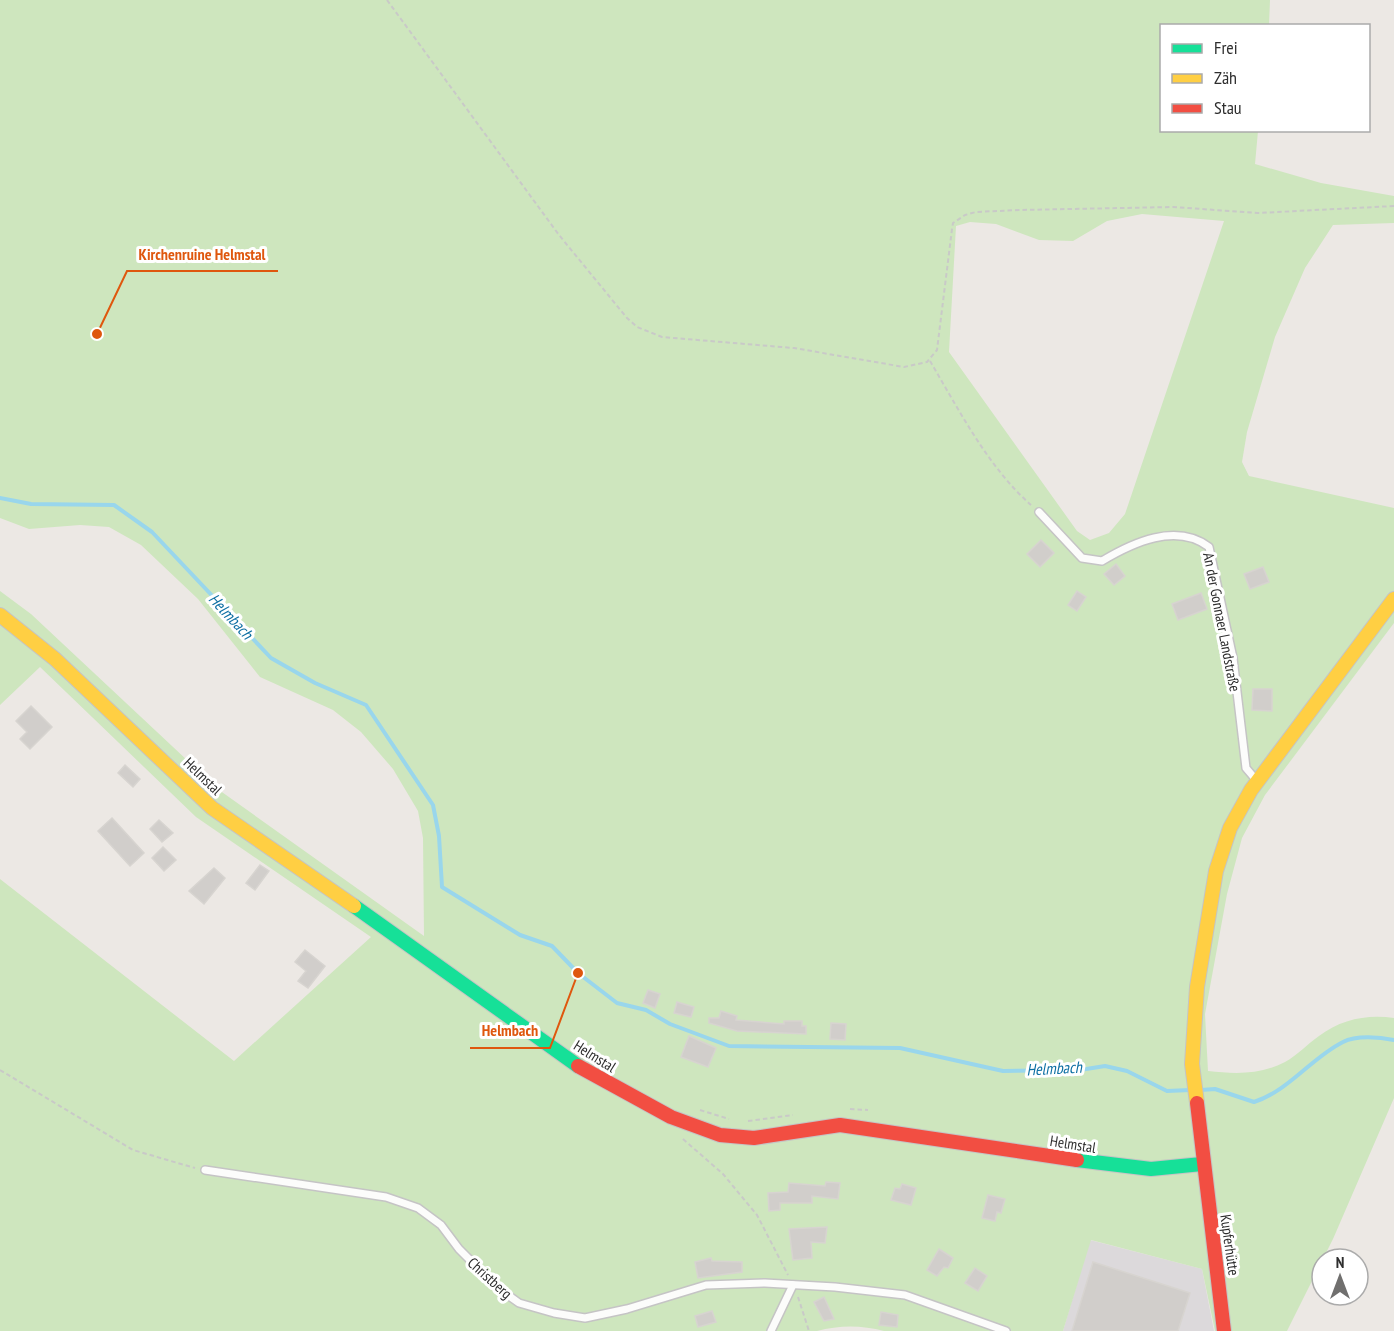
<svg xmlns="http://www.w3.org/2000/svg" width="1394" height="1331" viewBox="0 0 1394 1331" font-family="'PT Sans Narrow',sans-serif">
<style>
.industrial{fill:#dcd9db}
.green{fill:#cee6be;fill-rule:evenodd}
.lines{fill:none;stroke-linecap:round;stroke-linejoin:round}
.stream{stroke:#99d6ec;stroke-width:4}
.building{fill:#d1cecb;stroke:#d7d4d0;stroke-width:1.5}
.lane-casing{stroke:#c5c4c5;stroke-width:10}
.fast-casing{stroke:#c5c4c5;stroke-width:16}
.slow-casing{stroke:#c5c4c5;stroke-width:16}
.jam-casing{stroke:#c5c4c5;stroke-width:16}
.path{stroke:#c9c9c8;stroke-width:2;stroke-dasharray:4.5 3;stroke-linecap:butt}
.lane{stroke:#fcfcfb;stroke-width:7}
.fast{stroke:#16e098;stroke-width:14}
.slow{stroke:#ffcf43;stroke-width:14}
.jam{stroke:#f24e42;stroke-width:14}
.labels{text-anchor:middle;dominant-baseline:central;stroke-width:6;stroke-linejoin:round;paint-order:stroke}
.street-label{font-size:15px;fill:#2e2e2e;stroke:#fff}
.water-label{font-size:16px;font-style:italic;fill:#0d6fa3;stroke:#fff}
.leader{fill:none;stroke:#df570e;stroke-width:2}
.callout-dot{fill:#df570e;stroke:#fff;stroke-width:2}
.callout-label{font-size:16px;text-anchor:middle;font-weight:bold;fill:#df570e;stroke:#fff;stroke-width:6;stroke-linejoin:round;paint-order:stroke}
</style>
<rect width="100%" height="100%" fill="#ece8e4"/>
<polygon class="industrial" points="1090,1240 1202,1269 1214,1331 1063,1331"/>
<path class="green" d="M0,0h1270l-1,25 -107,1v104l96,1 -3,33 66,19 73,13v27l-61,2 -28,43 -30,69 -28,95 -5,30 7,14 145,32v115l-129,172 -23,43 -15,56 -22,120 3,57c27,3 52,4 77,-9 13,-7 22,-18 34,-26 22,-17 49,-22 75,-18v80l-61,141 -46,92h-72l-13,-62 -111,-29 -28,91h-179c-22,-6 -45,-6 -67,0h-817v-452l234,182 137,-124 -175,-120 -156,-150 -40,38v-114l31,23 188,176 205,146 -1,-98 -5,-27 -25,-42 -32,-37 -28,-22 -73,-33 -62,-78 -57,-54 -32,-18 -29,-2 -51,4 -29,-11zM1142,214l82,7 -99,293 -16,19 -19,7 -13,-9 -128,-179 7,-126 14,-4 26,2 43,16 34,1 34,-20z"/>
<g class="lines">
<g class="stream">
<polyline points="0,498 31,504 114,505 152,532 271,658 315,683 366,705 433,805 439,836 442,887 520,935 552,946 578,973 617,1003 646,1010 670,1024 729,1046 900,1048 1003,1071 1080,1070 1105,1066 1127,1071 1167,1091 1190,1090"/>
<path d="M1201,1090l14,-1 39,13c36,-12 57,-44 89,-60 13,-7 37,-5 51,-2"/>
</g>
</g>
<g class="building">
<polygon points="1041,540 1054,553 1040,567 1027,554"/>
<polygon points="1116,564 1125,576 1114,585 1104,574"/>
<polygon points="1263,567 1269,582 1250,589 1244,574"/>
<polygon points="1077,591 1086,597 1077,611 1068,605"/>
<polygon points="1201,593 1207,609 1178,620 1172,604"/>
<polygon points="1253,689 1272,689 1272,711 1252,710"/>
<polygon points="31,706 52,727 30,749 20,739 27,732 16,721"/>
<polygon points="125,765 140,779 133,787 118,773"/>
<polygon points="112,818 144,853 130,866 98,831"/>
<polygon points="159,820 173,833 162,842 150,829"/>
<polygon points="163,847 176,860 164,871 152,858"/>
<polygon points="260,865 269,871 255,890 246,883"/>
<polygon points="214,868 225,878 204,904 189,891"/>
<polygon points="305,950 325,966 308,988 298,981 306,971 295,962"/>
<polygon points="648,990 660,994 655,1008 643,1003"/>
<polygon points="677,1002 694,1007 691,1017 674,1013"/>
<polygon points="721,1011 737,1016 736,1020 784,1024 784,1021 802,1021 802,1026 806,1026 806,1034 737,1031 709,1023 709,1018 719,1018"/>
<polygon points="831,1023 846,1024 845,1040 830,1039"/>
<polygon points="689,1036 716,1048 708,1067 681,1057"/>
<polygon points="826,1182 840,1183 838,1199 812,1196 812,1203 780,1203 780,1210 769,1211 768,1193 788,1192 789,1183 825,1186"/>
<polygon points="902,1184 916,1188 911,1205 891,1200 895,1188 900,1189"/>
<polygon points="988,1195 1005,1199 1001,1213 997,1212 995,1221 982,1218"/>
<polygon points="827,1227 825,1243 811,1242 812,1258 793,1260 789,1229"/>
<polygon points="939,1249 953,1258 948,1268 944,1267 937,1276 927,1270"/>
<polygon points="711,1258 712,1261 742,1262 742,1272 698,1278 695,1262"/>
<polygon points="1093,1262 1190,1293 1178,1331 1072,1331"/>
<polygon points="975,1268 987,1276 978,1291 965,1283"/>
<polygon points="824,1297 834,1319 824,1321 814,1302"/>
<polygon points="712,1311 716,1322 698,1327 695,1316"/>
<polygon points="881,1312 898,1315 897,1327 879,1325"/>
</g>
<g class="lines">
<g class="lane-casing">
<g id="lane">
<path d="M1039,512l43,46 20,3c30,-18 74,-39 107,-14l24,111 13,110 11,13"/>
<polyline points="205,1170 386,1197 418,1208 441,1225 459,1249 498,1288 519,1303 554,1313 585,1318 627,1309 706,1285 765,1283 835,1287 905,1295 1006,1331"/>
<polyline points="771,1331 793,1285"/>
</g>
</g>
<g class="fast-casing">
<g id="fast">
<polyline points="354,906 578,1066"/>
<polyline points="1077,1160 1151,1169 1202,1164"/>
</g>
</g>
<g class="slow-casing">
<g id="slow">
<polyline points="0,615 55,659 212,808 354,906"/>
<polyline points="1197,1103 1192,1064 1197,987 1216,871 1230,828 1251,790 1394,599"/>
</g>
</g>
<g class="jam-casing">
<g id="jam">
<polyline points="578,1066 671,1117 720,1135 754,1138 840,1125 1077,1160"/>
<polyline points="1197,1103 1224,1331"/>
</g>
</g>
<g class="path">
<polyline points="387,0 559,235 627,318 637,327 662,337 794,348 904,367 927,362 937,350 952,229 953,223 965,215 976,212 1019,210 1173,207 1258,213 1394,206"/>
<path d="M930,361c29,49 58,106 101,144"/>
<polyline points="591,1054 601,1061"/>
<polyline points="0,1070 133,1150 195,1168"/>
<polyline points="850,1109 868,1110"/>
<polyline points="700,1110 729,1119"/>
<polyline points="748,1121 793,1115"/>
<polyline points="683,1139 723,1174 757,1215 788,1275"/>
<polyline points="798,1297 809,1331"/>
</g>
<use href="#lane" class="lane"/>
<use href="#fast" class="fast"/>
<use href="#slow" class="slow"/>
<use href="#jam" class="jam"/>
</g>
<g class="labels">
<g class="street-label">
<text transform="translate(1222 622) rotate(79)">An der Gonnaer Landstraße</text>
<text transform="translate(203 776) rotate(44)">Helmstal</text>
<text transform="translate(595 1056) rotate(32)">Helmstal</text>
<text transform="translate(1073 1144) rotate(9)">Helmstal</text>
<text transform="translate(1230 1245) rotate(82)">Kupferhütte</text>
<text transform="translate(490 1278) rotate(42)">Christberg</text>
</g>
<g class="water-label">
<text transform="translate(231 616) rotate(47)">Helmbach</text>
<text transform="translate(1054 1068) rotate(-3)">Helmbach</text>
</g>
</g>
<path class="leader" d="M97 334L127 271H278M578 973L550 1048H470"/>
<g class="callout-dot">
<circle cx="97" cy="334" r="6"/>
<circle cx="578" cy="973" r="6"/>
</g>
<g class="callout-label">
<text x="202" y="260">Kirchenruine Helmstal</text>
<text x="510" y="1036">Helmbach</text>
</g>
<rect x="1160" y="24" width="210" height="108" fill="#ffffff" stroke="#ababab" stroke-width="1.5"/>
<rect x="1172" y="44" width="30" height="9" fill="#16e098" stroke="#ababab" stroke-width="1.5"/>
<text x="1214" y="54" font-size="18" fill="#2e2e2e">Frei</text>
<rect x="1172" y="74" width="30" height="9" fill="#ffcf43" stroke="#ababab" stroke-width="1.5"/>
<text x="1214" y="84" font-size="18" fill="#2e2e2e">Zäh</text>
<rect x="1172" y="104" width="30" height="9" fill="#f24e42" stroke="#ababab" stroke-width="1.5"/>
<text x="1214" y="114" font-size="18" fill="#2e2e2e">Stau</text>
<g transform="translate(1340 1277)"><circle r="28" fill="#ffffff" stroke="#ababab" stroke-width="1.5"/>
<path d="M0-4.5L10 22L0 15L-10 22Z" fill="#706f6e"/>
<text y="-9" font-size="16" font-weight="bold" text-anchor="middle" fill="#2e2e2e">N</text>
</g>
</svg>
